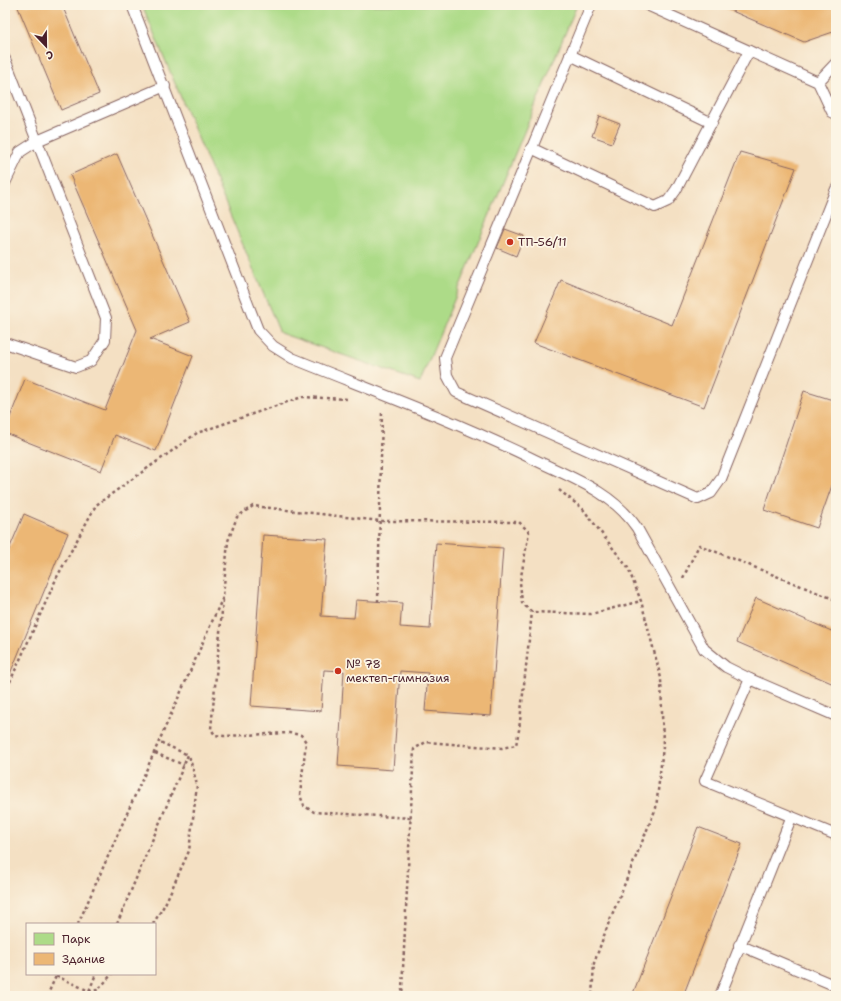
<svg xmlns="http://www.w3.org/2000/svg" width="841" height="1001" viewBox="0 0 841 1001" font-family="'Shantell Sans',sans-serif">
<style>
.green{fill:#addb88;stroke:#7c7d5a}
.building{fill:#ecb775}
.lines{fill:none;stroke-linecap:round;stroke-linejoin:round}
.service-casing{stroke:#866360;stroke-width:12}
.path{stroke:#866360;stroke-width:2.5;stroke-dasharray:3 3;stroke-linecap:butt}
.service{stroke:#fff;stroke-width:10}
.poi-dot{fill:#c8321e;stroke:#fcf5e5;stroke-width:1.5}
.labels{text-anchor:middle;dominant-baseline:central;stroke-width:3.5;stroke-linejoin:round;paint-order:stroke}
.poi-label{font-size:12px;fill:#4a1f2b;stroke:#fcf5e5;text-anchor:start}
</style>
<rect width="100%" height="100%" fill="#fcf5e5"/>
<filter id="ink" filterUnits="userSpaceOnUse"><feTurbulence type="fractalNoise" baseFrequency=".025" numOctaves="2"/><feDisplacementMap in="SourceGraphic" scale="8" xChannelSelector="R" yChannelSelector="G"/><feConvolveMatrix kernelMatrix="1 2 1 2 8 2 1 2 1" color-interpolation-filters="sRGB"/></filter>
<filter id="wash" filterUnits="userSpaceOnUse"><feTurbulence type="fractalNoise" baseFrequency=".012" numOctaves="4" result="noise"/><feDisplacementMap in="SourceGraphic" scale="16" xChannelSelector="R" yChannelSelector="G"/><feGaussianBlur stdDeviation="0.9" result="paint"/><feColorMatrix in="noise" values="0 0 0 0 0 0 0 0 0 0 0 0 0 0 0 0 0 1.4 0 .05"/><feComposite in="paint" operator="in"/></filter>
<g filter="url(#wash)">
<rect width="100%" height="100%" fill="#f4e0c3"/>
<polygon class="green" points="142,5 577,5 420,382 280,333"/>
<g id="blocks">
<g class="building">
<polygon points="17,5 62,5 99,94 61,110"/>
<polygon points="718,5 836,5 836,24 833,32 804,42"/>
<polygon points="599,116 620,124 612,143 592,136"/>
<polygon points="740,152 796,168 704,407 534,343 561,280 672,325"/>
<polygon points="117,154 190,322 150,339 193,356 156,451 115,435 101,471 5,433 5,430 25,379 105,410 137,330 70,175"/>
<polygon points="505,229 524,236 516,256 497,248"/>
<polygon points="804,391 836,401 836,474 817,528 764,510"/>
<polygon points="24,514 68,533 5,686 5,559"/>
<polygon points="263,535 327,539 321,616 354,618 356,600 402,603 400,627 430,629 436,543 503,548 491,716 425,711 428,673 400,671 393,770 338,766 344,671 324,670 321,711 251,706"/>
<polygon points="756,598 836,633 836,685 737,642"/>
<polygon points="698,827 742,844 683,996 632,996"/>
</g>
</g>
</g>
<g filter="url(#ink)">
<use href="#blocks" fill-opacity="0" stroke="#866360" stroke-width="1"/>
<g class="lines">
<g class="service-casing">
<g id="service">
<path d="M132,5l126,325 15,16 19,12c79,32 160,62 237,99 40,20 82,33 108,71l67,121 22,18 24,12"/>
<polyline points="591,5 445,358 447,375 456,392 698,499 711,493 721,479 836,189"/>
<polyline points="647,5 818,82 832,112 836,114"/>
<polyline points="570,55 712,123"/>
<polyline points="5,59 106,318 105,340 91,361 76,367 5,343"/>
<polyline points="818,82 836,63"/>
<polyline points="531,148 655,207 668,201 676,190 749,51"/>
<polyline points="5,183 20,152 37,141 165,86"/>
<polyline points="836,716 750,679 705,781 836,835"/>
<polyline points="739,945 836,986"/>
<polyline points="720,996 791,818"/>
</g>
</g>
<g class="path">
<polyline points="559,490 583,509 628,568 641,601 661,678 663,747 656,808 609,922 594,963 592,996"/>
<polyline points="683,578 699,545 836,600"/>
<polyline points="223,600 211,729 215,735 224,736 289,733 301,735 306,742 300,795 304,806 314,812 411,818"/>
<polyline points="378,602 382,410"/>
<polyline points="5,693 57,577 96,505 197,433 302,397 349,399"/>
<polyline points="155,753 184,765"/>
<polyline points="78,924 223,597 228,541 237,517 253,506 380,521 519,522 529,532 520,582 522,603 532,612 591,614 641,601"/>
<polyline points="117,924 188,755 160,742"/>
<polyline points="153,924 165,904 189,851 197,785 189,755"/>
<polyline points="56,976 89,991 98,990 112,974"/>
<polyline points="47,996 57,974"/>
<polyline points="87,996 96,974"/>
<polyline points="406,996 402,989 414,749 426,742 502,748 516,745 519,730 532,612"/>
</g>
<use href="#service" class="service"/>
</g>
</g>
<g class="poi-dot">
<circle cx="510" cy="242" r="4"/>
<circle cx="338" cy="671" r="4"/>
</g>
<g class="labels">
<g class="poi-label">
<text x="518" y="242">ТП-56/11</text>
<text x="346" y="664">№ 78<tspan x="346" dy="14">мектеп-гимназия</tspan></text>
</g>
</g>
<rect width="841" height="1001" fill="none" stroke="#fcf5e5" stroke-width="20"/>
<rect x="26" y="923" width="130" height="52" fill="#fcf5e5" stroke="#b59f9b"/>
<rect x="34" y="933" width="20" height="12" fill="#addb88" stroke="#b59f9b"/>
<text x="62" y="943" font-size="12" fill="#4a1f2b">Парк</text>
<rect x="34" y="953" width="20" height="12" fill="#ecb775" stroke="#b59f9b"/>
<text x="62" y="963" font-size="12" fill="#4a1f2b">Здание</text>
<g transform="translate(46 46) rotate(158)" stroke="#fcf5e5" stroke-width="3" paint-order="stroke">
<path d="M0-3L7 15L0 10L-7 15Z" fill="#4a1f2b"/>
<text y="-6" font-size="11" font-weight="bold" text-anchor="middle" fill="#4a1f2b">С</text>
</g>
</svg>
